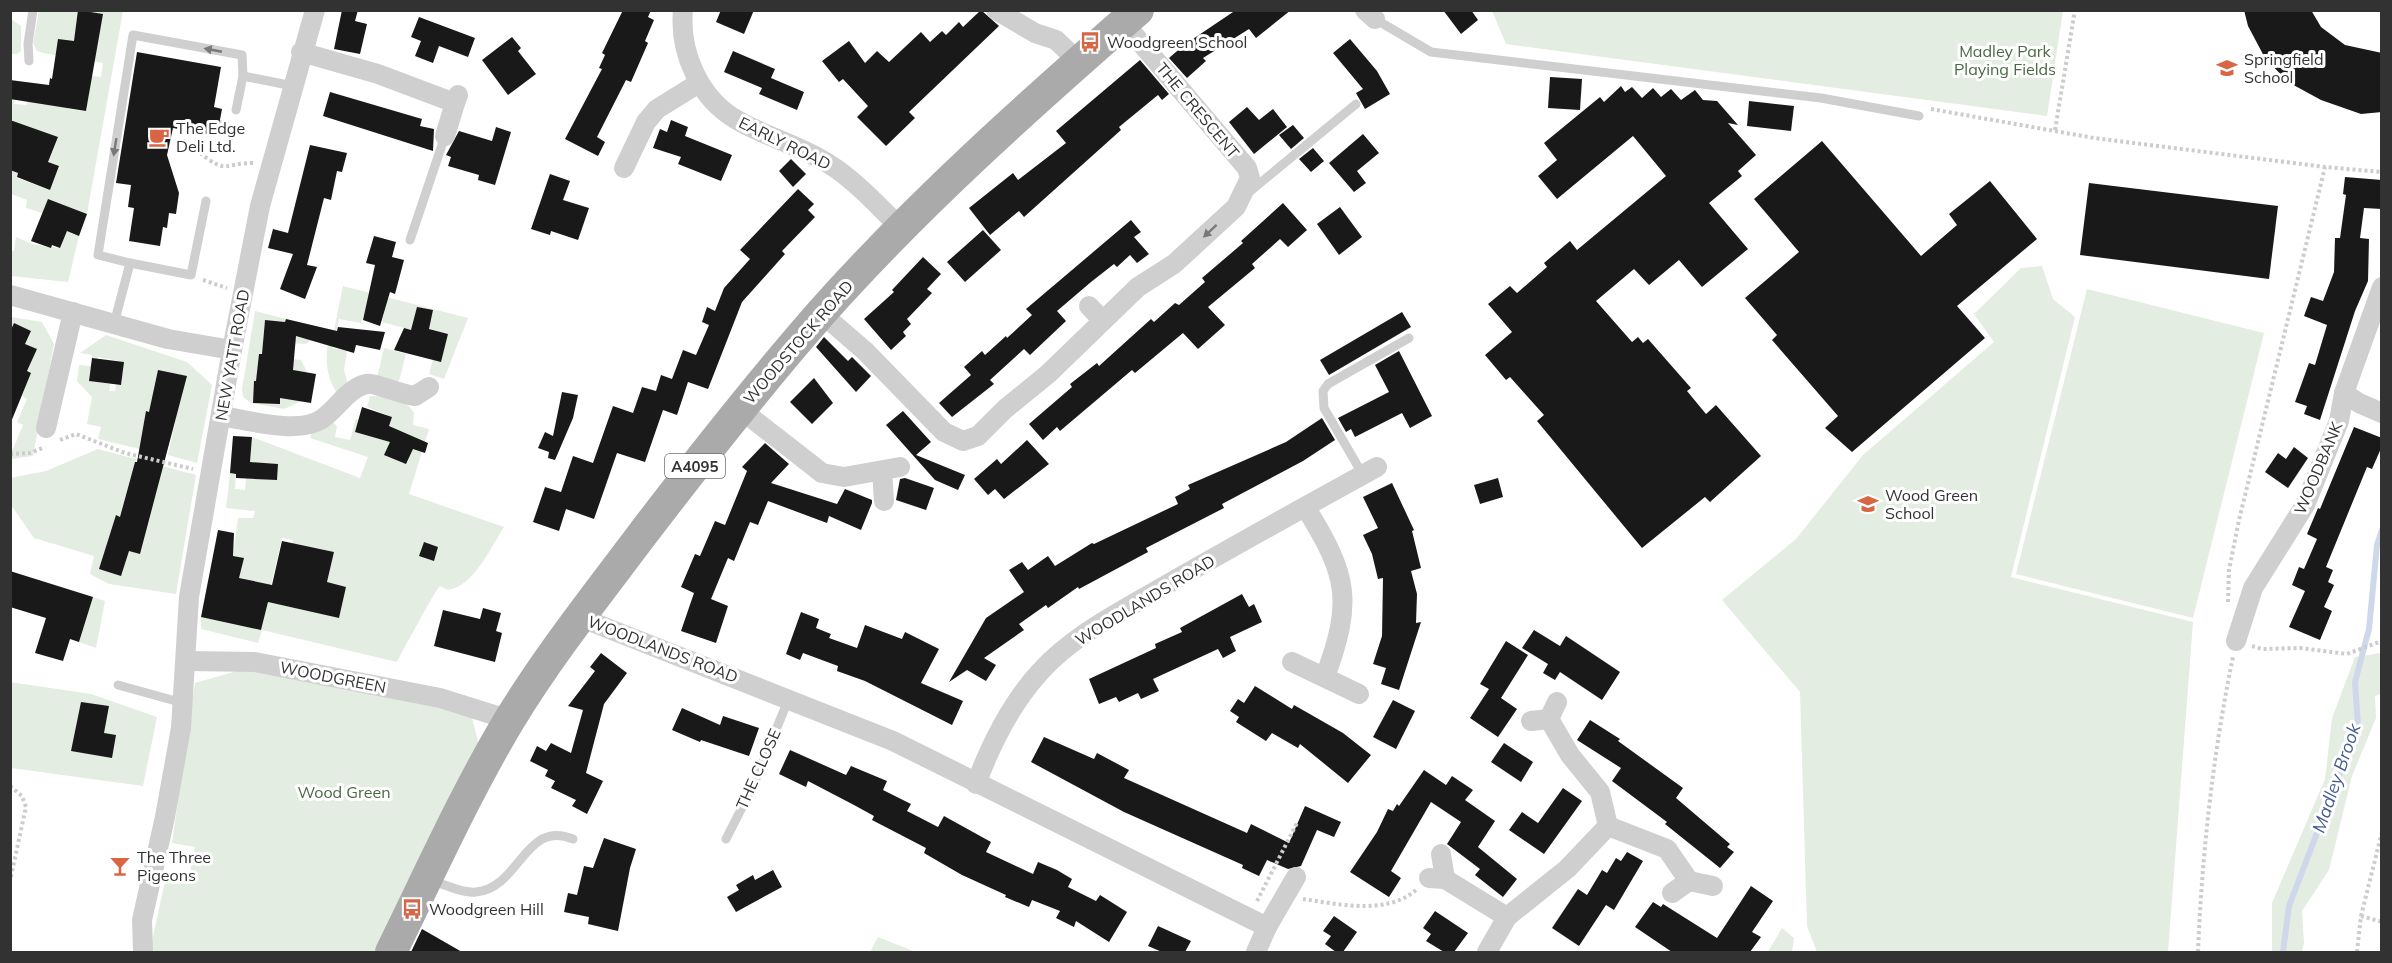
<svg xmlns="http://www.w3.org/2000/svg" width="2392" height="963" viewBox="0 0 2392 963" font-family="Mulish,sans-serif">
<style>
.green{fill:#e4ede1;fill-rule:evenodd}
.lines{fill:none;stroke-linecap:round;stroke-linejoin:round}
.stream{stroke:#cfd8eb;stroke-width:6}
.building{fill:#191919}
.path{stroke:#ccc;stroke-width:4;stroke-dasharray:3 3;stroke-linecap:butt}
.service{stroke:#cfcfcf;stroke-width:9}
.minor{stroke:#cfcfcf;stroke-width:20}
.primary{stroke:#aaa;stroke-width:32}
.oneway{fill:#797979}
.labels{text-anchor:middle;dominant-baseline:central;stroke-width:6;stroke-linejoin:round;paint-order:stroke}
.shield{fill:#fff;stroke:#707070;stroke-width:1.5}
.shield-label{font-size:15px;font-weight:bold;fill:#323232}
.poi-label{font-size:16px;fill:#323232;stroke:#fff;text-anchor:start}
.park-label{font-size:16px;fill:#496a42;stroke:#fff}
.street-label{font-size:16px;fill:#323232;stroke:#fff}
.water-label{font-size:18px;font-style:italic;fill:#455c8e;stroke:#fff}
</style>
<rect width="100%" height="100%" fill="#fff"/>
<g class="green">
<polygon points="72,10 123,11 87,214 51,200 45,214 26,208 27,200 11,194 10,170 18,173 17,178 50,190 59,167 48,162 58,138 11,129 11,98 15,99 14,104 27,105 29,86 68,106 68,109 86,111 89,94 86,75 101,77 103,63 43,53 37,51 33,43 39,11"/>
<polygon points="1492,11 2063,11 2047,116 1506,44"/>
<polygon points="11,19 21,26 21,51 17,54 11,54"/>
<polygon points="67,231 79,236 68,282 11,276 10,251 14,251 16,237 32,244 60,248"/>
<polygon points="2042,266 2053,299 2075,317 2011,577 2193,622 2168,952 1817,952 1807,926 1800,692 1722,600 1796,539 1863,455 1994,342 1974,314 2021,268"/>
<path d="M343,286l125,32 -24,61 -15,-5 4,-15 8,2 7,-27 -21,-6 -16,2 -29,-8 4,-17 -22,10 -3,8 -22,-4 -6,29 14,3 -3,19 5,18 -12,5c-14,-22 -11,-40 -7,-64l4,1z"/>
<polygon points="2087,289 2264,333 2193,618 2016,574"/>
<polygon points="255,311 314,326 311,340 306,344 291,343 292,323 265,320 263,339 270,355 259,354 301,360 307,372 302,401 284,409 251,403 243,397 242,389"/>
<polygon points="11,317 42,322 54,344 33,456 11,459 11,448 13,449 23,425 17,422 27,399 22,396 31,373 27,371 37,349 25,344 31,331 15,324 11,332"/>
<polygon points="106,335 187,362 212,385 197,463 168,455 176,418 146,411 140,449 98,439 101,427 87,424 92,397 77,381 79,365 91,366 89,381 110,384 109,391 115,391 116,385 121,385 124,362 98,357 97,360 92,360 92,355 80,353"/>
<polygon points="384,348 406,354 399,381 377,378"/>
<path d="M370,396c17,0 36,2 44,17l-1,12 16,4 -20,65 95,33c-13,20 -30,59 -56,63l-8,-4c-4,3 -38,66 -43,76l-135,-32 -4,13 -57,-14v-12l60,13 7,-28 71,16 7,-31 -19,-5 7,-30 -19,-4 -30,30 8,-38 -11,-2 -11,47 -36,8 8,-35 -10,-2 5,-38h15l2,-7 -29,-3 4,-35 6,1 -1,15 10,1 1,-12 31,2 1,-16 -28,-2 2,-25 108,41 8,-21 -58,-19 3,-9 19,-7 5,4 -2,11 15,3 6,-21 3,1 -4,12 29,8 8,-23 -25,-10z"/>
<path d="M98,449l98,26 -20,119 -67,-10 -19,-10 4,-18 -60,-18 -23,-33 -1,-27 36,-7zM135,462l25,7 -38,41z"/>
<polygon points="93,597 105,601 96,648 79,642"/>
<polygon points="2381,653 2381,694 2375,696 2376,718 2352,776 2329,870 2302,911 2304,943 2302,952 2272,952 2272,903 2325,779 2332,718 2355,657"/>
<polygon points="251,667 471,713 479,746 381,952 154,952 151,945 166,877 190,872 195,847 172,843 195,683"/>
<polygon points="10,682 91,694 157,717 143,786 11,768"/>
<polygon points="1782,928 1794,938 1792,952 1768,952"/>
<polygon points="878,937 916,952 870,952"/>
</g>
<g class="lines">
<polyline class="stream" points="2283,952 2289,906 2358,726 2355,682 2369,629 2377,545 2382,530"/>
</g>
<g class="building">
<polygon points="78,10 103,14 86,111 10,99 10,80 49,85 50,78 52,79 58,39 74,41"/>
<polygon points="342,10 358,10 355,21 367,24 360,54 334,49"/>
<polygon points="623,10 651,10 648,17 654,20 645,41 648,43 631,82 626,80 597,137 605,142 598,156 565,139 602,69 599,68 605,55 602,53"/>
<polygon points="721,10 754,10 744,34 716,22"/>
<polygon points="981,10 999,26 909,112 915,118 886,146 857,117 868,106 843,79 839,82 822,61 849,41 865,63 877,51 889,62 921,32 930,42 942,31 946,35 959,22 963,27"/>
<polygon points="1236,10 1291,10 1256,38 1249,29 1203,58 1206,61 1187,78 1169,58 1184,45"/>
<polygon points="1443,10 1471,10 1478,20 1461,34"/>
<polygon points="2244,10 2311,10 2321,27 2345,45 2382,53 2382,112 2361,114 2321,100 2288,82 2265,58 2248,26"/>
<polygon points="419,17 475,38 468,57 439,46 433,63 415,56 421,41 411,37"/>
<polygon points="512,37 521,48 518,51 536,74 508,95 482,60"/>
<polygon points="1350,39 1377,71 1390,94 1365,109 1356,93 1363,89 1333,53"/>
<polygon points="733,51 775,69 771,78 804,92 797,110 759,94 762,88 724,72"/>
<polygon points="137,52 221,67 214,107 222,109 217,136 173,128 167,155 179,193 176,214 169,213 167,228 163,227 160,246 129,241 134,208 128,207 131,185 116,183"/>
<polygon points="1140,60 1169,94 1162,100 1158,95 1119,127 1121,130 1024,217 1019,211 990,235 969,208 1013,173 1018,180 1066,143 1056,131"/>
<polygon points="1550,77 1582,79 1580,110 1548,108"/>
<polygon points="1621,86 1625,92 1632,87 1642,98 1653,88 1661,97 1671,89 1681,100 1695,90 1703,100 1717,101 1738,125 1728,123 1756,155 1738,171 1742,176 1709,203 1748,249 1702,287 1679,260 1649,285 1634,269 1596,301 1632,342 1638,337 1643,343 1648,339 1691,388 1687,391 1706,414 1716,405 1761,456 1710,502 1705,497 1642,548 1537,421 1544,415 1510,377 1506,380 1485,355 1512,332 1488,304 1510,286 1517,293 1547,267 1544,263 1570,241 1577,250 1666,176 1633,136 1557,199 1538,176 1557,160 1544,143 1600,97 1604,102"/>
<polygon points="330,92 422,119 420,126 434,129 433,151 323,116"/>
<polygon points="1749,101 1794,106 1791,131 1747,126"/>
<polygon points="1247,107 1259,120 1273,109 1287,127 1254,154 1229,122"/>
<polygon points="10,120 58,137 48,162 59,166 50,190 17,177 18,173 10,170"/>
<polygon points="671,120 688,127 685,136 732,155 721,181 678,164 681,157 653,148 660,129 667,132"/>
<polygon points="1293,125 1304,138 1291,149 1279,135"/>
<polygon points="496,127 511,132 495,185 478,180 479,175 448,166 451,157 446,155 459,131 492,141"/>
<polygon points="1363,134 1379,153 1357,171 1366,183 1354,192 1329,163"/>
<polygon points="1822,141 1921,256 1957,225 1949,214 1990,181 2037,239 1957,306 1985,338 1852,452 1825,428 1838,416 1772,340 1777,335 1745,298 1799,252 1754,199"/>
<polygon points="310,145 347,153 342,172 337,171 331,200 324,198 307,265 317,267 305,299 280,289 293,254 268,248 273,229 288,233"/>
<polygon points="1313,148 1324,161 1311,172 1299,159"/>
<polygon points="791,159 806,174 793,187 779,171"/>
<polygon points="550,174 570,181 563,200 589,208 578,240 551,231 550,235 531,229"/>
<polygon points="2345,177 2382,180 2382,209 2364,208 2360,238 2369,239 2368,281 2355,311 2320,420 2304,414 2307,406 2295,402 2309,363 2315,365 2327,325 2304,316 2311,297 2323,301 2334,272 2335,238 2340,238 2346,195 2343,194"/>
<polygon points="2089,183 2278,206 2269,279 2080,255"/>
<polygon points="798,189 814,204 808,210 815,217 782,251 785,254 742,302 708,389 688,382 677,415 663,410 645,462 617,453 594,519 566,509 559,531 533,522 545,487 561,492 573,456 593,463 613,406 633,413 642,387 656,391 661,375 672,379 683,350 696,355 709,325 702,322 707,307 715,311 724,288 750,259 740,250"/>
<polygon points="48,199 87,214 79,236 67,231 60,248 52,245 51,248 31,241"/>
<polygon points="1283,203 1307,230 1288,247 1280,239 1252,264 1255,268 1208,307 1225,325 1198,349 1183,333 1135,373 1132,370 1060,431 1057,427 1043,440 1029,424 1072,387 1070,384 1097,363 1099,366 1151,319 1154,322 1175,303 1179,305 1205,282 1202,278 1243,243 1241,241"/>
<polygon points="1340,207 1362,237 1339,255 1317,224"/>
<polygon points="1131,220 1141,232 1134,237 1149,254 1137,263 1130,255 1117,267 1114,264 1091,282 1057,311 1066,321 1030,355 1024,349 990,380 994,384 952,417 939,403 971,375 964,367 982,351 985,355 1006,336 1007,338 1032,315 1026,309"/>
<polygon points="983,230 1001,250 965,282 947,262"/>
<polygon points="374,236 396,242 392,257 404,260 395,294 390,292 380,326 363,320 375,265 366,263"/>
<polygon points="923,257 941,274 927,289 932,293 907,319 911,324 903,332 906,336 891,350 864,319 894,292 892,290"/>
<polygon points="417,307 433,310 429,329 448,334 441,362 394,350 404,328 411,330"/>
<polygon points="1402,312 1411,327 1329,375 1320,360"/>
<polygon points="286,319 337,331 338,327 385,332 380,350 356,345 354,353 296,336 293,370 316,374 311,403 280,398 280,404 253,403 254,381 256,381 259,354 262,354 265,320 285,322"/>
<polygon points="14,323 31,331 25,344 37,349 27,371 31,373 11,422 10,332"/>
<polygon points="824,337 848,361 852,357 871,376 856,392 816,347"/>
<polygon points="1399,351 1432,416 1410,428 1402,413 1355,437 1351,429 1346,432 1338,418 1389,392 1375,365"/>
<polygon points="92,358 124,362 121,385 89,381"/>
<polygon points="158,370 187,376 140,554 129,551 121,576 99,569 116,515 120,517 135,462 137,462 146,411 149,412"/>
<polygon points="814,378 833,403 812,424 790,402"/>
<polygon points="562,392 578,395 573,418 555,460 548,458 549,452 538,448 545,432 553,436"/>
<polygon points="362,407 392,417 389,426 428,443 425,453 413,449 406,464 384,455 390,442 355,432"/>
<polygon points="903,411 931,442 916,455 965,475 958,490 935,480 886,425"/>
<polygon points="1322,418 1335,440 1303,461 1222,504 1224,508 1146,548 1148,552 1079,589 1078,587 1048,608 1046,605 1019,624 1024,630 984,658 996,665 986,681 967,670 949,682 986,618 1024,592 1009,570 1022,562 1028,570 1048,556 1055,566 1092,543 1094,544 1178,504 1175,497 1190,489 1188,485 1286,442"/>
<polygon points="2354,427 2382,438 2382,446 2372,469 2367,467 2326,567 2333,570 2328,582 2334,585 2324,607 2332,611 2320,640 2289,627 2305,591 2292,585 2299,567 2304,569 2317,539 2307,534 2318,508 2320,509"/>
<polygon points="233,436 252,437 250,462 278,464 277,480 236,478 236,474 230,473"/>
<polygon points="1027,440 1049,464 1004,499 995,489 988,495 974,479 997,459 1001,464"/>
<polygon points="765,443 789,464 771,483 837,504 845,489 872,500 872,503 861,530 829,516 827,523 768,501 758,525 750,522 734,561 728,558 711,599 728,606 716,643 681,631 694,593 681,587 695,554 700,556 715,521 725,525 747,471 742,467"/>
<polygon points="2294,447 2308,458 2288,488 2265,472 2278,453 2286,459"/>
<polygon points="905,478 934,488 926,510 896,500 900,479"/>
<polygon points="1498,478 1503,497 1480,504 1474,485"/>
<polygon points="1392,483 1414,530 1412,531 1421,568 1411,571 1417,594 1416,623 1421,622 1399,690 1381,684 1386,668 1373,664 1382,636 1383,578 1378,579 1372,554 1363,535 1378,528 1363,497"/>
<polygon points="218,530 234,533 233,556 244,558 239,578 272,585 282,541 334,552 327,582 346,587 339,618 268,602 261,630 201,617"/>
<polygon points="424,542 438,547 434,561 419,556"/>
<polygon points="10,571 93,597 79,642 70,639 63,661 35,653 46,618 10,607"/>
<polygon points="1242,594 1249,607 1254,604 1262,622 1230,637 1236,651 1223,658 1218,649 1153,679 1159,691 1141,699 1138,693 1119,702 1116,697 1099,704 1089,679 1156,648 1155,644 1182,632 1180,628"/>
<polygon points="483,608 501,613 496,631 502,633 495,662 434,646 443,610 480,619"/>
<polygon points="801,612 819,619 816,628 831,634 829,638 857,648 865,625 902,639 905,632 939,649 921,683 963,701 952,725 865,681 837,671 838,666 803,653 800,660 786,654"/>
<polygon points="1534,630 1560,646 1566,636 1620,672 1602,700 1560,672 1555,680 1543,673 1548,664 1522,648"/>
<polygon points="1506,641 1528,655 1501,698 1517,709 1498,737 1470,718 1489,689 1480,684"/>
<polygon points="601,653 627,673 604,704 586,773 603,781 587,814 572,806 576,800 551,788 555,781 545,776 548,770 530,761 537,746 546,751 551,743 571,753 583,710 568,706 595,671 590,667"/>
<polygon points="1255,686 1292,709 1294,705 1343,733 1371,755 1348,783 1300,744 1298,748 1272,733 1266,741 1236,722 1239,717 1230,711 1238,699 1244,703"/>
<polygon points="1393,700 1415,711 1396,749 1373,737"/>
<polygon points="81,702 109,706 104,733 116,735 112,758 71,751"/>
<polygon points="682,708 720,725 723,716 759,728 749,756 701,740 700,742 672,730"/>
<polygon points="1590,720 1620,739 1618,741 1683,788 1676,798 1730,844 1727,847 1734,852 1720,868 1665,824 1667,822 1612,781 1621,768 1577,740"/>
<polygon points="1044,737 1094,759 1097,753 1129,770 1124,778 1247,833 1251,824 1289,843 1305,806 1341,822 1334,837 1317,830 1301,866 1288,869 1267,860 1259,876 1242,868 1243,865 1124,812 1031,762"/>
<polygon points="1504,743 1533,762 1521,782 1491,762"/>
<polygon points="790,750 846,775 851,766 887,781 883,790 911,804 907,811 938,827 944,816 991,842 986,852 1033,874 1038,862 1057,870 1072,879 1068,887 1096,901 1100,895 1127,912 1109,942 1076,921 1074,927 1056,918 1060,911 1032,900 1029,907 1005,897 1006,895 962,875 924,853 926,848 872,820 874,816 854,805 808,781 806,787 779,774"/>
<polygon points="1424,770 1446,785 1452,776 1473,790 1465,800 1495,821 1478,847 1517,879 1503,897 1475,875 1480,869 1447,844 1461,822 1431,802 1391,871 1401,878 1389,897 1350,872 1377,832 1388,809 1393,811 1397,804 1399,806"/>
<polygon points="1563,788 1582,801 1544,854 1509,830 1522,812 1538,823"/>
<polygon points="604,838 636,849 630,868 618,931 588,924 589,917 564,912 568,893 577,895 584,866 593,868"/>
<polygon points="1627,852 1643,861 1614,910 1606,905 1579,946 1552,928 1578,889 1587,895 1602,870 1607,873 1616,858 1621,861"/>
<polygon points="773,870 782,887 736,912 727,897 739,890 736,885 753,875 755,880"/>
<polygon points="1751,886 1773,901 1752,932 1761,937 1750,952 1672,952 1635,927 1653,902 1661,907 1663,904 1717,938"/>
<polygon points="1435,911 1468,933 1454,952 1444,952 1426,941 1431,934 1423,928"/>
<polygon points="1334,916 1357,932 1343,952 1336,952 1325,944 1331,936 1323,931"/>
<polygon points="1158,926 1191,941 1185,952 1162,952 1148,946"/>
<polygon points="422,929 462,952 411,952"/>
</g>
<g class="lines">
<g class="path">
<polyline points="1931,109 2094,138 2325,167 2382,172"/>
<polyline points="220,122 231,124"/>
<polyline points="2055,130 2075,10"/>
<path d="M200,153c28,22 23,10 53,10"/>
<polyline points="203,280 227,288"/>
<polyline points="60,440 76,434 125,453 193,469"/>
<polyline points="10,454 30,453 45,447"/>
<polyline points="2228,602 2229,570 2239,520 2325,167"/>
<polyline points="2252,646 2262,649 2300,648 2347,654 2382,641"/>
<polyline points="10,786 22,796 26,807 10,881"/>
<path d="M1303,899c35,5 85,17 114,-10"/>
<polyline points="1257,901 1297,823"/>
<polyline points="2361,916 2382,922"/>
<path d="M2198,952c4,-98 15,-199 35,-295"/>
<polyline points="2357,952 2361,916 2382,832"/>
</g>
<g class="service">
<polyline points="1375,19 1431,52 1821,98 1919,116"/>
<polyline points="29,61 28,44 33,10"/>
<polyline points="236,110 243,76"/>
<polyline points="1248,193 1356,104"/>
<polyline points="410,240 445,136"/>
<polyline points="130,263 191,275 206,201"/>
<polyline points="114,324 130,263 98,255 133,35 242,55 243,76 293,86"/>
<polyline points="1363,475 1324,408 1323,391 1328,384 1409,338"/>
<polyline points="118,685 183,703"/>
<polyline points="726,839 753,786 789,698"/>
<path d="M432,881c13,3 31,13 44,11 44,-4 49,-73 97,-53"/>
</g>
<g class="minor">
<path d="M683,10c-4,43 17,89 54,110 29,17 63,25 92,44 27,17 49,42 72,64"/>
<polyline points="996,10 1035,33 1056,40 1078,61"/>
<polyline points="1365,10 1375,19"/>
<polyline points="301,52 378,74 455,103 458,95"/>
<polyline points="445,136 455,103"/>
<polyline points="624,168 646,122 657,109 699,83"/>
<polyline points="10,295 168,339 232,350"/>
<polyline points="1089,306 1102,320"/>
<polyline points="821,313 865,351 944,432 963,441 978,436 1005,409 1048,374 1138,287 1174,264 1236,207 1250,178 1247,168 1124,23"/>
<polyline points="2344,393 2359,403 2382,413"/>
<polyline points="740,409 822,473 844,477 900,467"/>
<path d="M221,416c27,4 77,19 101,3 15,-10 25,-30 44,-35 9,-2 35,11 49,12l14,-9"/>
<polyline points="46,428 73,312"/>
<polyline points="882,471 884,501"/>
<path d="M1306,508c42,68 47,93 19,169"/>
<polyline points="579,617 893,741 1267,927 1256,952"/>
<polyline points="2236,641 2253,588 2305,505 2339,421 2344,393 2382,287"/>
<polyline points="187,661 255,662 440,698 510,720"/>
<polyline points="1292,662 1359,694"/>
<polyline points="1531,721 1549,719"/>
<path d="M976,784c15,-40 34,-79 63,-111 34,-38 83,-62 127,-88 70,-40 140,-79 211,-118"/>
<polyline points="1608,826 1667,849 1689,881 1672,893"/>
<polyline points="1441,854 1445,879"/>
<polyline points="1429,878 1445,879 1507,917"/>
<polyline points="1689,881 1713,886"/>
<polyline points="1267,927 1296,877"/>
<polyline points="143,952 142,920 165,817 181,728 189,597 232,350 260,206 315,10"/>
<polyline points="1487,952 1507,917 1567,869 1608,826 1600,792 1570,755 1549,719 1557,702"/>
</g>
<path class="primary" d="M391,952c38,-77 74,-158 119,-233 39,-64 86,-123 131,-183 58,-76 117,-151 180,-223 97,-109 207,-207 317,-303"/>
</g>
<defs><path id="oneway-solid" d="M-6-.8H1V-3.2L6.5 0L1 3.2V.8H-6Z" transform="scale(1.5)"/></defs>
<g class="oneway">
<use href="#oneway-solid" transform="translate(213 50) rotate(-169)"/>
<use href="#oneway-solid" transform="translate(115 147) rotate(99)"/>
<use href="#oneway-solid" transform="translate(1210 231) rotate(137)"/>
</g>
<defs>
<g id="bus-bare" transform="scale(1.62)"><path d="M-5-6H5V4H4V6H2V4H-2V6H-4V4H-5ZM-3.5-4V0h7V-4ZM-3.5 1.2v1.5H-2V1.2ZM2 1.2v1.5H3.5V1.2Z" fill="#d86544" stroke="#fff" stroke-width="2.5" paint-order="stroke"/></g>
<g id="school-bare" transform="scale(1.62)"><path d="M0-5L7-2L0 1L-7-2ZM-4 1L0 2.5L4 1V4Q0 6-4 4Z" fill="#d86544" stroke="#fff" stroke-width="2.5" paint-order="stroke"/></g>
<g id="cafe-bare" transform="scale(1.62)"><path d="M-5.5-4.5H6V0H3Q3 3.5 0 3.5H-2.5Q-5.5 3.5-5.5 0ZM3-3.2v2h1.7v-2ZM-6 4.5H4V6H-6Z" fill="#d86544" stroke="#fff" stroke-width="2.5" paint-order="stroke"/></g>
<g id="bar-bare" transform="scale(1.62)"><path d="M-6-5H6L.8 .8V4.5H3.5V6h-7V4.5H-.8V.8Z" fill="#d86544" stroke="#fff" stroke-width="2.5" paint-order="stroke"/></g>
</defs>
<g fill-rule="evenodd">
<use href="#bus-bare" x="1090" y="42"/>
<use href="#school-bare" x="2227" y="68"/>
<use href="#cafe-bare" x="159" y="137"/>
<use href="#school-bare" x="1868" y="504"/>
<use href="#bar-bare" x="120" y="866"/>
<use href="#bus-bare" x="412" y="909"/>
</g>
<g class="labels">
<rect class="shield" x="665" y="454" width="60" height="24" rx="4.5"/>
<g class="shield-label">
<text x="695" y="466">A4095</text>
</g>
<g class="poi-label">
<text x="1107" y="42">Woodgreen School</text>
<text x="2244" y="59">Springfield<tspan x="2244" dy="18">School</tspan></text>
<text x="176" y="128">The Edge<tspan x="176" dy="18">Deli Ltd.</tspan></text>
<text x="1885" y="495">Wood Green<tspan x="1885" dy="18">School</tspan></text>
<text x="137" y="857">The Three<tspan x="137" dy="18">Pigeons</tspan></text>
<text x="429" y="909">Woodgreen Hill</text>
</g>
<g class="park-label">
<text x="2005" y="51">Madley Park<tspan x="2005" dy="18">Playing Fields</tspan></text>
<text x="344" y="792">Wood Green</text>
</g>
<g class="street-label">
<text transform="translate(1198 110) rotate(50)">THE CRESCENT</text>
<text transform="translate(785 143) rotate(26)">EARLY ROAD</text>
<text transform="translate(798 342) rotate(-49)">WOODSTOCK ROAD</text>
<text transform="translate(232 355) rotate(-80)">NEW YATT ROAD</text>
<text transform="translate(2318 468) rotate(-67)">WOODBANK</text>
<text transform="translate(1145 600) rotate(-31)">WOODLANDS ROAD</text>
<text transform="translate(663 649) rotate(21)">WOODLANDS ROAD</text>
<text transform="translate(333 677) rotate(11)">WOODGREEN</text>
<text transform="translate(758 769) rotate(-66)">THE CLOSE</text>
</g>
<g class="water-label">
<text transform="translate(2336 778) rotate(-71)">Madley Brook</text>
</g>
</g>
<rect width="2392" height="963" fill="none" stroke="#323232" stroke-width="24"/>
</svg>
